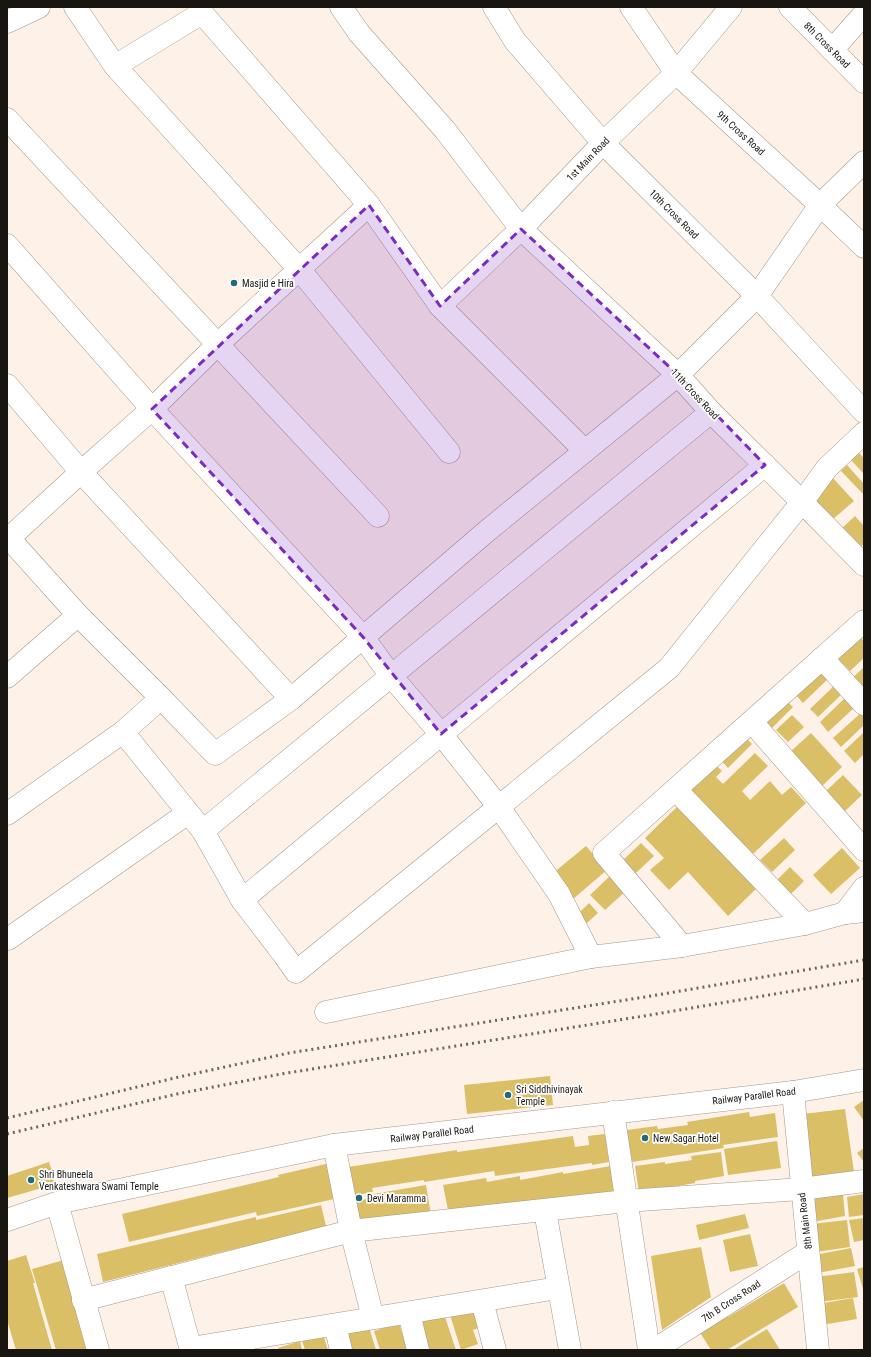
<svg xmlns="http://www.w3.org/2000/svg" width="871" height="1357" viewBox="0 0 871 1357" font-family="'Roboto Condensed',sans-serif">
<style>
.building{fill:#dbbf66}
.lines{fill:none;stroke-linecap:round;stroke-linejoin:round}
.minor-casing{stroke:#a3978e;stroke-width:23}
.minor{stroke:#fff;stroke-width:22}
.rail{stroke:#6c655f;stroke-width:3;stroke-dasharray:2 4;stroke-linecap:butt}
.marked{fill:#7b2cbf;fill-opacity:0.2;stroke:#7b2cbf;stroke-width:3;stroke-dasharray:8 5;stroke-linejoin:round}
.poi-dot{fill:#24697a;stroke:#fff;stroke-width:1.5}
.labels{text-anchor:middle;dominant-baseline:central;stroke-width:3.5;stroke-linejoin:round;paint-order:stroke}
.street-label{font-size:10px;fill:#191511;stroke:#fff}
.poi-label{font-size:10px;fill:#191511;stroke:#fff;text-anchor:start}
</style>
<rect width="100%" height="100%" fill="#fef2e8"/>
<g class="building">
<polygon points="858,452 864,458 864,474 850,459"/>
<polygon points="847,465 864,484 864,495 841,471"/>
<polygon points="832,477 854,501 832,520 810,497"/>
<polygon points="855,516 864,526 864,544 858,549 840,530"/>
<polygon points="860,637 864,641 864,658 850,671 837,658"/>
<polygon points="864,667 864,688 850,680"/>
<polygon points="820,668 829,678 803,703 794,693"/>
<polygon points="836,684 844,692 818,717 810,709"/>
<polygon points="846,697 855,707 828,732 820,722"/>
<polygon points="785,699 793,707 772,728 764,719"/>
<polygon points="862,712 864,714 864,725 841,747 833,738"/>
<polygon points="792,715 804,727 788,742 776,730"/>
<polygon points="864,732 864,754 855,763 844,751"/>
<polygon points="811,733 842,767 820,788 790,752"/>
<polygon points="744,736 752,744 728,768 720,759"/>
<polygon points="755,753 768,766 742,791 750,800 770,781 782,795 791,787 806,803 752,855 687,788 714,763 722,771 716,777 723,784"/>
<polygon points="843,775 862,795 845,811 826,791"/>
<polygon points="680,804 756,889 728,916 688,872 669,890 650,870 664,858 645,838"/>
<polygon points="784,838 795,850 772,872 760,860"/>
<polygon points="641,843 654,856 636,873 623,860"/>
<polygon points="586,846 607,870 573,899 552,874"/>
<polygon points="842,848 860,868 831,894 813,875"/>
<polygon points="790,867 804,881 790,895 776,881"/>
<polygon points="612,874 627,890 605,910 590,895"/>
<polygon points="589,903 598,913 587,923 578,914"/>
<polygon points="550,1076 553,1105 467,1114 464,1085"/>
<polygon points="864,1100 864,1121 854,1107"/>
<polygon points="845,1109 854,1172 811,1178 803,1114"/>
<polygon points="749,1112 750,1117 775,1113 778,1137 723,1145 724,1148 632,1162 627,1130 657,1126 658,1129 688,1125 687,1122"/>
<polygon points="605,1134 609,1162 592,1165 592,1163 495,1176 494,1171 424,1182 424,1180 372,1188 373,1192 352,1196 348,1167 457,1150 457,1152 573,1136 575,1147 589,1145 588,1136"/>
<polygon points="777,1141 781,1168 728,1175 724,1149"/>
<polygon points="864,1148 864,1162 857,1153"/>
<polygon points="721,1152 724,1176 695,1181 695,1183 639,1193 635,1166 665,1162 665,1164 692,1160 691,1156"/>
<polygon points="49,1162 56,1184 7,1198 7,1176"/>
<polygon points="330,1163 339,1198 257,1216 256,1212 129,1242 122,1214 279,1177 278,1175"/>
<polygon points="611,1166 616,1192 449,1215 443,1185 486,1178 487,1182 520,1176 520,1180 563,1172 563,1174"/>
<polygon points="426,1185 431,1215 358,1227 354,1201 374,1198 373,1194"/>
<polygon points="843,1194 845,1216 812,1222 809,1198"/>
<polygon points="864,1194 864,1215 849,1217 847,1197"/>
<polygon points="321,1205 327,1230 242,1248 242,1247 103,1282 97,1254 256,1217 256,1220"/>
<polygon points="745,1214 749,1228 699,1240 696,1225"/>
<polygon points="864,1218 864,1240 854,1242 849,1220"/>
<polygon points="847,1220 850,1247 816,1252 812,1224"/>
<polygon points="750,1234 758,1266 730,1272 723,1240"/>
<polygon points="701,1247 711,1297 662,1330 651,1256"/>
<polygon points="851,1248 855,1266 818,1273 815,1255"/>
<polygon points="26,1255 35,1283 33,1283 52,1350 16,1350 7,1320 7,1261"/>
<polygon points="64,1260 92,1350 56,1350 32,1269"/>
<polygon points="864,1267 864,1292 857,1269"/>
<polygon points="854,1272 858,1297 819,1302 816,1277"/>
<polygon points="784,1283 798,1307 727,1350 711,1350 699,1331 726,1314 728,1317"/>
<polygon points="853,1298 857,1319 822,1325 818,1304"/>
<polygon points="475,1308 481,1327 473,1330 478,1344 461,1350 450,1315"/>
<polygon points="444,1314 456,1350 424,1350 418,1322"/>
<polygon points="399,1323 407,1350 380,1350 374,1331"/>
<polygon points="368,1324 376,1350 347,1350 342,1331"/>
<polygon points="767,1329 780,1350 733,1350 744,1343"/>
<polygon points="323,1334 328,1350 305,1350 302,1340"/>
<polygon points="300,1341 302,1350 279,1350 278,1348"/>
</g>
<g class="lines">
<g class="minor-casing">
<g id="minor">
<polyline points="75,7 115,66 299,269 449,452"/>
<polyline points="341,7 359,33 445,130 521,229 678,375 711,412 802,502 864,565"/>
<polyline points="494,7 515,41 603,143 757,296 864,412"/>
<polyline points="631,7 676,73 820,205 864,247"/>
<polyline points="790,7 864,82"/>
<polyline points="7,22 39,7"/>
<polyline points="832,50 864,14"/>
<polyline points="115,66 202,13 369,205 440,306 585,451"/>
<polyline points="7,119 378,516"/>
<polyline points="7,245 152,409 363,637 391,676 441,734 499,807 559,894 591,957"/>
<polyline points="440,306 521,229 603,143 676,73 731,7"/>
<polyline points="7,385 81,472 291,699"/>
<polyline points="7,536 78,615 7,677"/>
<polyline points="7,540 81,472 152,409 218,344 369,205"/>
<polyline points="78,615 161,698 215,754 291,699 487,531 678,375 757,296 820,205 864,162"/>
<polyline points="822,658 864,704"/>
<polyline points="161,698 123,732 203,831 242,900 284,955 296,972 669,668 802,502 827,468 864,433"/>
<polyline points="752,722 864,850"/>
<polyline points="676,790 805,924"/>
<polyline points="7,814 123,732"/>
<polyline points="203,831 711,412"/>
<polyline points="242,900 765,465"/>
<polyline points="845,913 864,888"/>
<polyline points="8,939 188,813"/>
<polyline points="682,946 604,853 864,621"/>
<polyline points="326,1012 591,957 682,946 805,924 845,913 864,911"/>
<polyline points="793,1092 818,1350"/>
<polyline points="613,1112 649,1350"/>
<polyline points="334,1145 351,1231 373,1318"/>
<polyline points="57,1203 98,1350"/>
<polyline points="545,1211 570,1350"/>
<polyline points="7,1220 57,1203 334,1145 793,1092 864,1080"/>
<polyline points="171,1277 191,1350"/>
<polyline points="83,1300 351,1231 626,1201 801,1189 864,1181"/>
<polyline points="482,1301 495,1350"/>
<polyline points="409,1313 418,1350"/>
<polyline points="335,1325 341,1350"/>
<polyline points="191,1348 558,1288"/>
<polyline points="654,1350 808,1252"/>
</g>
</g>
<use href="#minor" class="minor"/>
<g class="rail">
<polyline points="7,1118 179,1077 289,1053 651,996 864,960"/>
<polyline points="7,1134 177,1094 281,1074 650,1015 864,979"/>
</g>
</g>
<path class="marked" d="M369,205l71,101 81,-77 157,146 87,90 -324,269 -78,-97 -211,-228z"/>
<g class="poi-dot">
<circle cx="234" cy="283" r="4"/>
<circle cx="508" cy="1095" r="4"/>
<circle cx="645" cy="1138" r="4"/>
<circle cx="31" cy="1180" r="4"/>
<circle cx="359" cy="1198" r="4"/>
</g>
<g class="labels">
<g class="street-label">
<text transform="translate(827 45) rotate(45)">8th Cross Road</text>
<text transform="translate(741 133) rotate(42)">9th Cross Road</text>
<text transform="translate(588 159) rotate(-46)">1st Main Road</text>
<text transform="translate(674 214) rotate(45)">10th Cross Road</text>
<text transform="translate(695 394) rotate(47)">11th Cross Road</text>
<text transform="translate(754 1096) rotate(-7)">Railway Parallel Road</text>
<text transform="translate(432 1134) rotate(-7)">Railway Parallel Road</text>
<text transform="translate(805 1221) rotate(-97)">8th Main Road</text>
<text transform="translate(731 1301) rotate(-33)">7th B Cross Road</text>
</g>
<g class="poi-label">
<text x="242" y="283">Masjid e Hira</text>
<text x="516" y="1089">Sri Siddhivinayak<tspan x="516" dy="12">Temple</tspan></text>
<text x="653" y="1138">New Sagar Hotel</text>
<text x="39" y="1174">Shri Bhuneela<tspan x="39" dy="12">Venkateshwara Swami Temple</tspan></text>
<text x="367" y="1198">Devi Maramma</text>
</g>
</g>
<rect width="871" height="1357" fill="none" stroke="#191511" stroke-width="16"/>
</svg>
